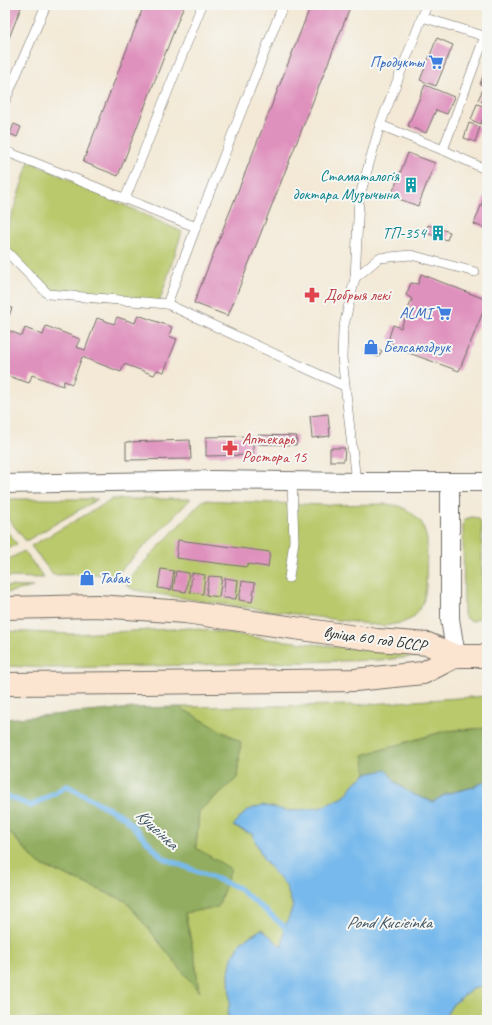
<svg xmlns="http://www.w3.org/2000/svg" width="492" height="1025" viewBox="0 0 492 1025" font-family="Caveat,sans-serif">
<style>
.green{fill:#b9c96c;stroke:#727a4c}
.forest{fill:#92ad60;stroke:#5e6c46}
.water{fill:#77b9ec;stroke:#51728c}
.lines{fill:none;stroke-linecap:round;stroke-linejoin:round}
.stream{stroke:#77b9ec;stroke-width:5.5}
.building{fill:#df91bd}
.service-casing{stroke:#716e67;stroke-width:10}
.minor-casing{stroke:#716e67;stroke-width:20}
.secondary-casing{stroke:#716e67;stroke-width:24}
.service{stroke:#fff;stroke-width:9}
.minor{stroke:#fff;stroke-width:18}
.secondary{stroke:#fce5d0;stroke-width:22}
.labels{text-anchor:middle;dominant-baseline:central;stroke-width:4;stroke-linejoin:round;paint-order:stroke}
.shop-label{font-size:16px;fill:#366cbe;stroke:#f6f6f2;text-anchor:end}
.culture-label{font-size:16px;fill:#0d838f;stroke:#f6f6f2;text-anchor:end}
.health-label{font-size:16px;fill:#be3a42;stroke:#f6f6f2;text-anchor:start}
.street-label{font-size:16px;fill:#2b2b2b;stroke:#f6f6f2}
.water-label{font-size:17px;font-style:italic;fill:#425665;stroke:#f6f6f2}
</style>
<rect width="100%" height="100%" fill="#f6f6f2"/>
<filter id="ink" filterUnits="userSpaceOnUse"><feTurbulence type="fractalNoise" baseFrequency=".025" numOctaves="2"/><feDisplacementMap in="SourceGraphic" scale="8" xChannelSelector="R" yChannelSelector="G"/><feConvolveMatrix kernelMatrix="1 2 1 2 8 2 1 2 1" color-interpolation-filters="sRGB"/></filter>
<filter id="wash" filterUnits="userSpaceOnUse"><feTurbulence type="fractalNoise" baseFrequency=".012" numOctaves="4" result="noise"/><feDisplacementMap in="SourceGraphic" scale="16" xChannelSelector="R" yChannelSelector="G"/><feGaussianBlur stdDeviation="0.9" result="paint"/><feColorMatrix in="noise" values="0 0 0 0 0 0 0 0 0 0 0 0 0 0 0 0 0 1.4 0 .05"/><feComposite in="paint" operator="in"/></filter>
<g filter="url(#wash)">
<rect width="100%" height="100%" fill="#f3e9d6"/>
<g class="green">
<polygon points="29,161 182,232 159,303 48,294 5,250 5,236"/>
<polygon points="5,499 98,499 26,541 5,515"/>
<polygon points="113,499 191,499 117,574 53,575 31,546"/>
<polygon points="203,500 322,505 387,504 400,506 412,513 422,523 427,539 426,588 423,604 413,618 402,623 383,626 206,602 134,590 126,585 129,578"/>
<path d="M472,517l6,1 4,6v91c-7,7 -11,9 -18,0l-1,-90 2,-6z"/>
<polygon points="5,529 17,544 5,551"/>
<polygon points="24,551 44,578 5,577 5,561"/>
<polygon points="5,586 33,587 5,593"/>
<polygon points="191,628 259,638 367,650 425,652 426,654 424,656 381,660 153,666 49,668 5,666 5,631 73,634"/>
<polygon points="487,696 487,728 445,731 364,755 366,774 356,782 344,797 319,808 289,811 262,805 234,827 252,834 264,860 286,886 293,906 285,927 282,947 262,929 242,941 232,958 229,973 230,1000 228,1014 228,1020 5,1020 5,828 39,864 126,901 199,991 195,961 185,913 196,848 199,811 237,778 241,742 179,707 355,705"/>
<polygon points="487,985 487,1020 443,1020 453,1004 472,989"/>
</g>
<g class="forest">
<polygon points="179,707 241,742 237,778 199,811 196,848 231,869 218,907 185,913 195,961 199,992 126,901 39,864 5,827 5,719 133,708"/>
<polygon points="487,728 487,781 470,788 446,794 433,802 412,794 397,784 386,770 366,774 363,755 445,731"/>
</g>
<polygon class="water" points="386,770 397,784 412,794 433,802 446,794 470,788 487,781 487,985 472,989 453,1004 443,1020 228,1020 228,1014 230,1000 229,973 232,958 242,941 262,929 282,947 285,927 293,906 286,886 264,860 252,834 233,826 246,811 262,805 289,811 319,808 344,797 356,782 366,774"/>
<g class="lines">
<polyline class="stream" points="5,797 7,796 31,806 67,786 124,817 163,858 237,887 285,927 287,933"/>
</g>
<g id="blocks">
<g class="building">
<polygon points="5,5 22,5 5,48"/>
<polygon points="144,5 184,5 118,176 83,162"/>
<polygon points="311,5 351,5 228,316 194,303"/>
<polygon points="437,38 453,45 436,86 420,80"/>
<polygon points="484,74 487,76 487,86 480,84"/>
<polygon points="425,85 454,97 447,114 436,110 426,133 408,126"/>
<polygon points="483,89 487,90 487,100 486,103 478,100"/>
<polygon points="477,104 486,107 481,124 471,120"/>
<polygon points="469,123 480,127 475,142 464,138"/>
<polygon points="14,124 21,127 17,137 10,134"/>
<polygon points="408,153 435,163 418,206 391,196"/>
<polygon points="487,190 487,229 474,224"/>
<polygon points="428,225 450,232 447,240 426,233"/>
<polygon points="421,274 487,300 487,302 459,371 395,348 389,337 393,325 401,328 412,299 406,295 411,283 418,284"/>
<polygon points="5,306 12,308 5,326"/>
<polygon points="138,315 172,327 169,336 177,339 164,372 157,370 154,375 124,364 121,372 82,357 72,384 64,381 63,386 32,375 29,383 5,375 5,329 22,336 25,328 43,335 46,326 80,339 76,347 85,350 97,318 114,324 117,317 135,323"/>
<polygon points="368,344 382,351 378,357 365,351"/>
<polygon points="328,414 330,436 312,438 310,416"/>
<polygon points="258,435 297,436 296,445 258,444"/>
<polygon points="253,436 253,455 206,456 206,437"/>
<polygon points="190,440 191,459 126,460 126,442"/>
<polygon points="330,448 345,448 344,461 330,461"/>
<polygon points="178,540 270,552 268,567 247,564 247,567 176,558"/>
<polygon points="161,569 174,571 171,590 158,588"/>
<polygon points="176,571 189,573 186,592 173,590"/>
<polygon points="192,573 205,575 203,594 190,592"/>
<polygon points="209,576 222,577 219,597 206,595"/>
<polygon points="225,578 238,580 236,599 223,598"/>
<polygon points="242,581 255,583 252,602 239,600"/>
</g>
</g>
</g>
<g filter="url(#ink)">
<use href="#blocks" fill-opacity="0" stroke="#716e67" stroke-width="1"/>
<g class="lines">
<g class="service-casing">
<g id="service">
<polyline points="422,17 487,37"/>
<polyline points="5,101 46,5"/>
<polyline points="380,125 443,150 485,36"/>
<polyline points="443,150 487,170"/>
<polyline points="5,151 196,227 167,304 344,386"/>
<polyline points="125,199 202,5"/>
<polyline points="196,227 283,5"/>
<polyline points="5,250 48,294 167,304"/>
<polyline points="355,278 379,258 411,255 475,272"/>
<polyline points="356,482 342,358 343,330 355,278 359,199 380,125 427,5"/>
<polyline points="289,578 294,541 292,481"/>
</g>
</g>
<g class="minor-casing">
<g id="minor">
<polyline points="450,482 450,619 456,656"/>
<polyline points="5,484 215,480 356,482 487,482"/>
</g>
</g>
<g class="secondary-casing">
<g id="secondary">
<polyline points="5,608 97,606 185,612 377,640 428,644 456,656 487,656"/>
<polyline points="5,684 144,683 355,680 423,673 456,656"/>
</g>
</g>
<use href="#service" class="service"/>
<use href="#minor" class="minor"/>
<use href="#secondary" class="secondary"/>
</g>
</g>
<defs>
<g id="supermarket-bare" transform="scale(1.2)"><path d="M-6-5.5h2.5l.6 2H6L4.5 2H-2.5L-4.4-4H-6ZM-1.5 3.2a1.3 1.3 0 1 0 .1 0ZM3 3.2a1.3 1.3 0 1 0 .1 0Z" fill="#3f7fe0" stroke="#f6f6f2" stroke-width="2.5" paint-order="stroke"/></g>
<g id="building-bare" transform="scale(1.2)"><path d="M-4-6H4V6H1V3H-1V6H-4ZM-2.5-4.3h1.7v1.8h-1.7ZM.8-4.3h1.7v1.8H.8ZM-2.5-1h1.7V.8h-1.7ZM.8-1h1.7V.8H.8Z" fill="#0f9aa8" stroke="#f6f6f2" stroke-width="2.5" paint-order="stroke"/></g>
<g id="pharmacy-bare" transform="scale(1.2)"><path d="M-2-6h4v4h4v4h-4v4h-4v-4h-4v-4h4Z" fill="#e0444e" stroke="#f6f6f2" stroke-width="2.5" paint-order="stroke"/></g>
<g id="shop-bare" transform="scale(1.2)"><path d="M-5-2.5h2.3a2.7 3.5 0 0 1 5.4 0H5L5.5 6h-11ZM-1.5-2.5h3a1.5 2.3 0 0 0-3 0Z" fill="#3f7fe0" stroke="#f6f6f2" stroke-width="2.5" paint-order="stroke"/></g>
</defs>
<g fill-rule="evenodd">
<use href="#supermarket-bare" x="436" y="62"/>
<use href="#building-bare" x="411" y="185"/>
<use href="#building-bare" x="438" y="233"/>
<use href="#pharmacy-bare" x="312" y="295"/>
<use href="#supermarket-bare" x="444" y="313"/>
<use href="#shop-bare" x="371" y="347"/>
<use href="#pharmacy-bare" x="230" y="448"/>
<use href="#shop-bare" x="87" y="578"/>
</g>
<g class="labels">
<g class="shop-label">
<text x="424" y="62">Продукты</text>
<text x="432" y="313">ALMI</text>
<text x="383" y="347" text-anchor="start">Белсаюздрук</text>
<text x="99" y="578" text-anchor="start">Табак</text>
</g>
<g class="culture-label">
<text x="399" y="176">Стаматалогія<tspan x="399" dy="18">доктара Музычына</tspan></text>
<text x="426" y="233">ТП-354</text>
</g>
<g class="health-label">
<text x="324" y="295">Добрыя лекі</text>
<text x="242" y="439">Аптекарь<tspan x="242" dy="18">Ростора 15</tspan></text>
</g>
<g class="street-label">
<text transform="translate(375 639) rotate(8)">вуліца 60 год БССР</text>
</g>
<g class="water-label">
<text transform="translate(157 829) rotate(43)">Куцеінка</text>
<text x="389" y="922">Pond Kucieinka</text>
</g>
</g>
<rect width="492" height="1025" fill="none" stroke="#f6f6f2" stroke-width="20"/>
</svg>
